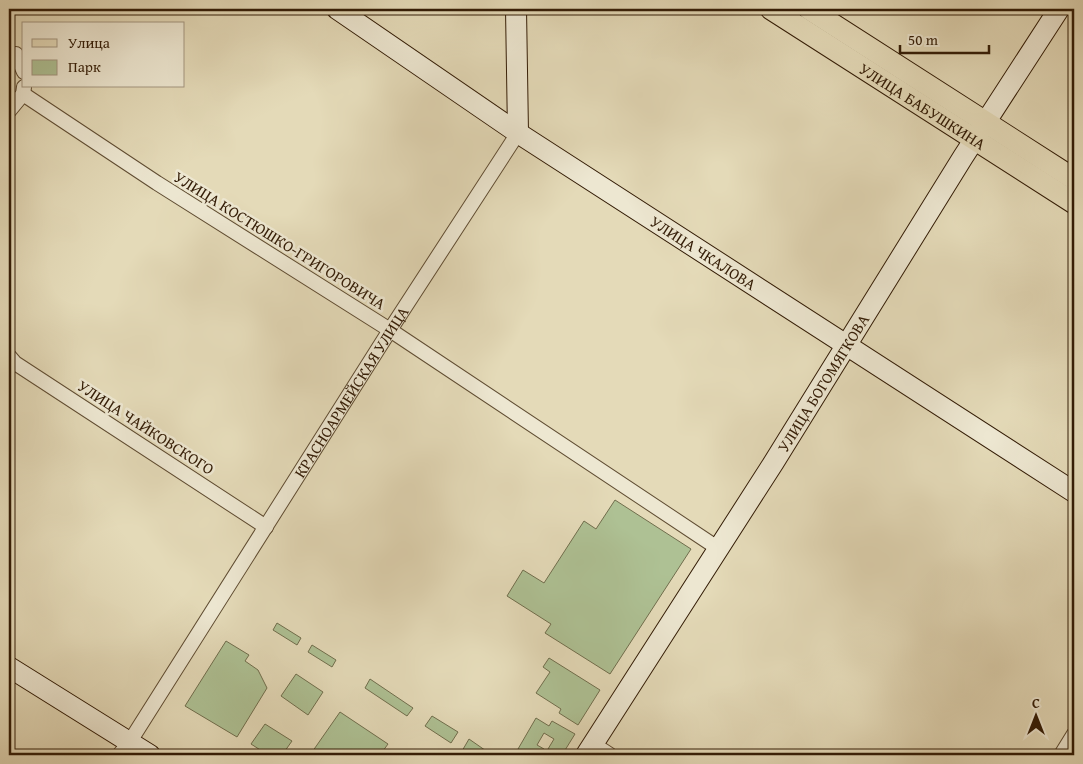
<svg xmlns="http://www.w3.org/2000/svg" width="1083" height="764" viewBox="0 0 1083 764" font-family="'Gentium Book Plus',serif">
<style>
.green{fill:#aec194;stroke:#706e4d}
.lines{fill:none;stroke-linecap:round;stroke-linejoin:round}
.minor-casing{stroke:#5f4c32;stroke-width:16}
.secondary-casing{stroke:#331c06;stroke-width:22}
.primary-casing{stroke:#331c06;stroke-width:23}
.minor{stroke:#ede7d1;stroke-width:14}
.secondary{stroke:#ede7d1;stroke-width:20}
.primary{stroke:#e4dab8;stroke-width:21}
.labels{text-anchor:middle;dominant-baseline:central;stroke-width:5;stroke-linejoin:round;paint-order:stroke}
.street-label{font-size:16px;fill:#331c06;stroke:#ede7d1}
</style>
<rect width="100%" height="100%" fill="#e4dab8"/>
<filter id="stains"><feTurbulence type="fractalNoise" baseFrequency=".004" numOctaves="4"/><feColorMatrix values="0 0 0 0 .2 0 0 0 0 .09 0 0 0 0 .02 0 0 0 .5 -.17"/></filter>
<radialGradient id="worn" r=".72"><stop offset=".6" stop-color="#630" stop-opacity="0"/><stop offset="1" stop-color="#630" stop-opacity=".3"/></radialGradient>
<g class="green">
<polygon points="615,500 691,549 610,674 545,633 551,624 507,596 523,570 544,583 584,521 596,529"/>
<polygon points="277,623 301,638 297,645 273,630"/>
<polygon points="226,641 249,655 245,661 258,670 267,688 237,737 185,706"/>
<polygon points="312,645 336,660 332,667 308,652"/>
<polygon points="549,658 600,690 578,725 559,713 561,709 536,693 550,672 543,667"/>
<polygon points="296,674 323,692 308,715 281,696"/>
<polygon points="370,679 413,708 407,716 365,688"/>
<polygon points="340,712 388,744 380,755 310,755"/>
<polygon points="432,716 458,732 451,743 425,726"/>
<polygon points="536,718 549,726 552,721 575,734 562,755 558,755 548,749 554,739 544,733 537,745 544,749 540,755 528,755 518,749"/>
<polygon points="265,724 292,741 282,755 268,755 251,744"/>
<polygon points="469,739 492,755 469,755 462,751"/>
</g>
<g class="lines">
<g class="minor-casing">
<g id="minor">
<polyline points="16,54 24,72"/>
<polyline points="23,94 157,183 390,330 719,549"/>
<polyline points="9,111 23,94 24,87"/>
<polyline points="9,356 15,363 266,527"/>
<polyline points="593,744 610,755"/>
<path id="s1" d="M119,755l10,-12 261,-413 128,-197"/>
<polyline points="1061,755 1074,734"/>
</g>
</g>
<g class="secondary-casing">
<g id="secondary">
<path id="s2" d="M337,9l181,124 556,359"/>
<polyline points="516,9 518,133"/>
<polyline points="9,667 150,755"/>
<path id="s3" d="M586,755l188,-293 189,-305 96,-148"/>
</g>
</g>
<g class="primary-casing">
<g id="primary">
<path id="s4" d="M771,9l303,194"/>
<polyline points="809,9 1074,179"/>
</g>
</g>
<use href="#minor" class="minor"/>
<use href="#secondary" class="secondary"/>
<use href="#primary" class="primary"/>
</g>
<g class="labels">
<g class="street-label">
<text stroke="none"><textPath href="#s4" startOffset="180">УЛИЦА БАБУШКИНА</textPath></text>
<text transform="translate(280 240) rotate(32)">УЛИЦА КОСТЮШКО-ГРИГОРОВИЧА</text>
<text stroke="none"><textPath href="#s2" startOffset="440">УЛИЦА ЧКАЛОВА</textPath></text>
<text stroke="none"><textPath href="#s3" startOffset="441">УЛИЦА БОГОМЯГКОВА</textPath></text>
<text stroke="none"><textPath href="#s1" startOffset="431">КРАСНОАРМЕЙСКАЯ УЛИЦА</textPath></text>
<text transform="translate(146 427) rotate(33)">УЛИЦА ЧАЙКОВСКОГО</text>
</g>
</g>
<rect width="1083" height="764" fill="none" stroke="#e4dab8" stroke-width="30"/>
<rect x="10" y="10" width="1063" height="744" fill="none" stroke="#331c06" stroke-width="2.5"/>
<rect x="15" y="15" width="1053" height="734" fill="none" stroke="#331c06"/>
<rect x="22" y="22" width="162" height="65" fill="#ede7d1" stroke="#a39680"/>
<rect x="32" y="39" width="25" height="8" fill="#e4dab8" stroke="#a39680"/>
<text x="68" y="48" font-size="15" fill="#331c06">Улица</text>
<rect x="32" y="60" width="25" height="15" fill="#aec194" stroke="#a39680"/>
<text x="68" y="72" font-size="15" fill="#331c06">Парк</text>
<g transform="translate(1036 716)" stroke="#ede7d1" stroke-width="4" paint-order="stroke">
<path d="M0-4L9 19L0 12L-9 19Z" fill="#331c06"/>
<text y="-8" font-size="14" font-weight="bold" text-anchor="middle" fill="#331c06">С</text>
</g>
<path d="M900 45v8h89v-8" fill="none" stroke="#331c06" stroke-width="2.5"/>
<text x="908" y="45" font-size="15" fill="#331c06" stroke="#ede7d1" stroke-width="4" paint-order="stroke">50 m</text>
<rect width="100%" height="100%" filter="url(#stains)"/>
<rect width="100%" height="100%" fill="url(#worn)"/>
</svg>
